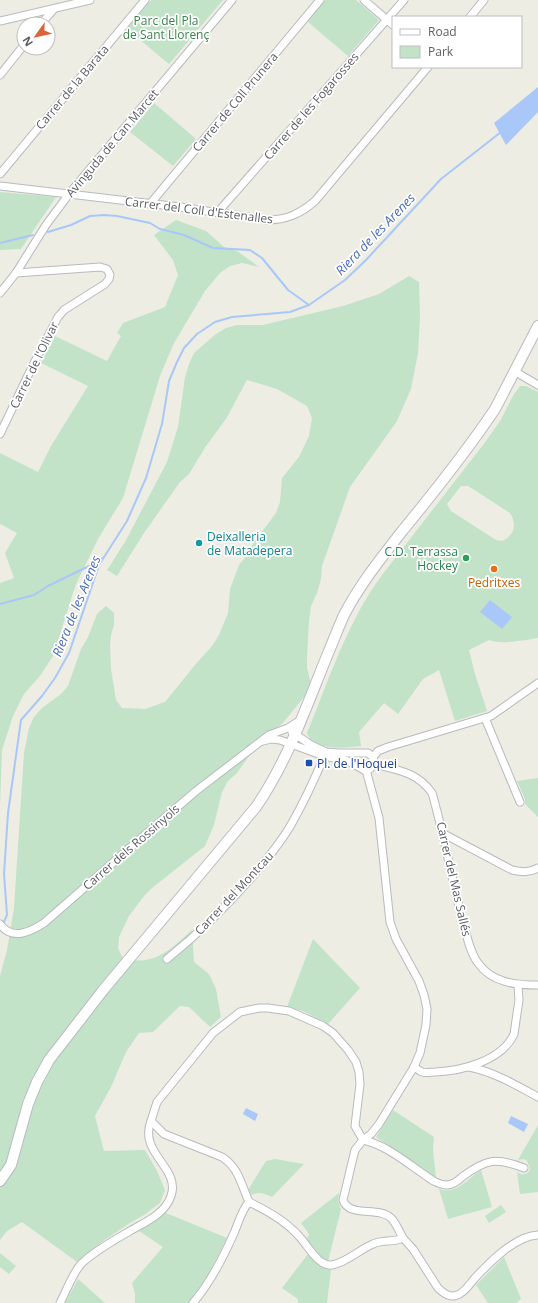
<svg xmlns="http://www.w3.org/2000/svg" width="538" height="1303" viewBox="0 0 538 1303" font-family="'Open Sans',sans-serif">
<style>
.green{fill:#c2e3c8;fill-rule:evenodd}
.water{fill:#a9c7f8}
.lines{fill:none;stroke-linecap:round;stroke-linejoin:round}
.stream{stroke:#a9c7f8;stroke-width:2}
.street-casing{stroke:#b9babf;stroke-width:9}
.secondary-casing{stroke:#b9bbc1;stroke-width:12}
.street{stroke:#fff;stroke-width:7}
.secondary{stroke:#fff;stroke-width:10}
.culture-dot{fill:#0f9aa8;stroke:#fff;stroke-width:1.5}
.leisure-dot{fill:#2e9e5b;stroke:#fff;stroke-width:1.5}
.food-dot{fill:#e8710a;stroke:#fff;stroke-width:1.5}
.transit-dot{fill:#1a4fb4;stroke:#fff;stroke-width:1.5}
.labels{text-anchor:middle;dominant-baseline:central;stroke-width:3.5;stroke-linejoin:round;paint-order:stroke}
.park-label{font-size:12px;fill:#3c824c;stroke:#fff}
.street-label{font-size:12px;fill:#5c5e63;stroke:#fff}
.culture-label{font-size:12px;fill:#0d838f;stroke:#fff;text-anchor:start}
.leisure-label{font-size:12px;fill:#27864d;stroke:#fff;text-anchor:end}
.food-label{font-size:12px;fill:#c56008;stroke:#fff}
.transit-label{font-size:12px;fill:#164399;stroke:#fff;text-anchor:start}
.water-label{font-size:13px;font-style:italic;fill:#4d6eb9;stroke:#fff}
</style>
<rect width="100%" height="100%" fill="#edede4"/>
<g class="green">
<polygon points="151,0 223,0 169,64 127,29"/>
<polygon points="325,0 356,0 379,20 348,56 308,22"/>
<polygon points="154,103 196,139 173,166 130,132"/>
<polygon points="0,192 56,197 21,249 0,250"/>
<polygon points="176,220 206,231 224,247 237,251 259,267 242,263 230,266 220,273 205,291 174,343 160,376 123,498 98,539 76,584 53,656 40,676 24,694 13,716 2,750 0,806 0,583 14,578 5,553 17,533 0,524 0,453 38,472 51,446 88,386 41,363 55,336 107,361 121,336 117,333 123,323 165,307 178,275 173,260 154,235"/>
<path d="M409,276l10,6 1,35 -2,36 -7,36 -14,32 -47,66 -28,79 -1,13 -4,14 -6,13 -2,15 -2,36v11l3,12 -1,11 -27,33 -19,12 -26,37 -9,8 -6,11 -8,33 -9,21 -53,42 -8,8 -15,20 -10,21 -1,11 5,10c31,9 47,-8 69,-28l2,32 15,12 7,15 5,28 -11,10 -21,-20 -9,-1 -27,26 -14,1 -13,19 -15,35 -16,29 9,35 41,-1 12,21 8,19 -5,13 -16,12 -14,8 -27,18 -26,21 -55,-40 -15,9 -7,9v-264l7,-26 7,-42 10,-155 5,-25 5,-11 8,-9 19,-14 7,-8 13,-37 7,-12 9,-23 9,-8 8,7v12l-3,10 -1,11 1,23 5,31 6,8 23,1 20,-7 30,-37 17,-19 7,-11 9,-22 2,-24 9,-24 9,-11 6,-12 22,-29 4,-11 2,-24 17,-21 10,-21 3,-18 -5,-12 -30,-17 -30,-9 -21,39 -20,27 -17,28 -9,8 -36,51 -27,43 -10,-6c7,-9 11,-19 18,-28l42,-80 11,-35 7,-50 4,-13 5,-11 22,-19 10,-6 11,-3h26l80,-19 36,-12z"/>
<path d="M520,386h6l12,6v246c-14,2 -36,7 -49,2l-20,10 6,24 12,37 -32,10 -16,-51 -16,9 -25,35 -14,-11 -25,29 2,14c-15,2 -48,5 -54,-13 22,-53 40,-111 75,-158l104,-134 14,-20 14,-27zM461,486h7l42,27c7,12 5,22 -8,28l-6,-1 -45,-29 -4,-7z"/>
<polygon points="538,778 538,817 525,804 525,799 517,781"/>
<polygon points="313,939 360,988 328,1024 303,1011 287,1007"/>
<polygon points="393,1110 434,1137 433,1149 436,1178 376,1137"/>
<path d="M538,1125v67l-18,2 -3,-22c5,4 12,3 13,-4l-3,-7 -3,-2 -6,1z"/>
<path d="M275,1159l29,5 -32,33c-8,-3 -12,-6 -20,-2l-4,-5 18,-29z"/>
<path d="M481,1170l11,37 -44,12 -9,-30c18,6 28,-10 42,-19z"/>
<polygon points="339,1193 338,1201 341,1209 328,1261 321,1256 307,1239 309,1234 301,1223"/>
<polygon points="501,1205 506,1212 489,1223 485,1216"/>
<polygon points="166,1213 227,1238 208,1275 188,1303 135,1303 135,1294 132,1283 163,1247 139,1231"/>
<polygon points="0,1253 16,1266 9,1274 0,1267"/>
<path d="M308,1254c7,9 12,15 23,16l-4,33h-29v-4l-16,-11z"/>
<polygon points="504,1257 521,1299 516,1303 488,1303 476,1285"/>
<polygon points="78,1279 105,1303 65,1303"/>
</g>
<g class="water">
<polygon points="538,87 538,112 506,145 494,123"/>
<polygon points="490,600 512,617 502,629 480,612"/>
<polygon points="246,1108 258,1114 255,1121 243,1114"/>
<polygon points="511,1116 528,1124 524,1132 508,1123"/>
</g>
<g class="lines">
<g class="stream">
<polyline points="48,232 71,225 90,216 104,215 117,216 150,223 160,229 184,235 213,248 250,250 262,258 288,290 309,305"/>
<polyline points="0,243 33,235"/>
<polyline points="0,604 34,595 48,586 87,567 102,558"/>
<polyline points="3,924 7,915 4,874 8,813 21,720 42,696 55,678 69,653 99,565 127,521 146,478 162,424 169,381 177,362 184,348 197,334 215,322 232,317 290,312 309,305 345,280 366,260 441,179 501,132"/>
</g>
<g class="street-casing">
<g id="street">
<polyline points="364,0 393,25"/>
<polyline points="470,17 484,0"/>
<polyline points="0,21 90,0"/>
<polyline points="41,24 54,9"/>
<polyline points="0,75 24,45"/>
<polyline points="0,174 145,0"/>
<path d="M0,186l180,21 87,13c19,0 33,-6 48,-19l113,-134"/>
<polyline points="150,204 320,0"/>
<polyline points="218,212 404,0"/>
<polyline points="0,293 16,273 46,225 69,194 232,0"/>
<polyline points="514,371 538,385"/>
<polyline points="0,434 33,365 58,317 64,310 105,284 109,279 110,275 107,269 100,267 16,273"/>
<polyline points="485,718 520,802"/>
<polyline points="263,741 271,739 280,740 324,756 348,761 364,770 370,769 374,764 373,757 368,753 338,753 326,752 311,745 292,732"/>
<polyline points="373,757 378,751 388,747 491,716 538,683"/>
<path d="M374,764c24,6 43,8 58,29 12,41 19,83 30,125 4,14 7,33 16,45 14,20 38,22 60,22"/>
<path d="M442,833l70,37c10,2 17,3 26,-2"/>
<path d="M0,924c12,17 30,8 44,-1l87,-76 65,-56 73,-56 19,-7 11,-7"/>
<path d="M167,959c31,-25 59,-52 85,-82 14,-17 29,-34 40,-54 13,-23 24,-47 34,-71"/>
<path d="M414,1067c3,2 6,4 8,5 4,1 9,0 13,0 26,-1 67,-11 79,-38l5,-34 -1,-15"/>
<path d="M469,1067c25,5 47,18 69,30"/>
<polyline points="363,1140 371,1134 379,1124 414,1067 420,1053 426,1025 427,1009 424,995 419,981 396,939 390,922 379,818 366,770"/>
<path d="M363,1140c20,4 39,19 56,31 9,6 16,13 27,14 6,0 12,-4 16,-8 24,-18 34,-20 62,-9"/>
<path d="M249,1202c-8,-18 -10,-34 -27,-45l-58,-23 -13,-13 6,-19 56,-69 27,-21 19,-4h9l21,3 34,15 10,7 15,17 8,12 3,10 1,12 -5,42 8,14 -8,10 -12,50c6,18 35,6 48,18 5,5 8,13 12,20"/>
<path d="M249,1202c17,8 35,18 48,32 6,6 11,14 17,21 5,6 11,11 18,10 14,-2 28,-16 41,-21 10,-5 20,-1 30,-6l10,11 25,39c5,5 12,10 19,7 8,-2 13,-12 18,-17 15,-16 40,-42 63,-43"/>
<path d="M60,1303c6,-11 13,-31 22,-40 14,-13 32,-23 48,-32 15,-9 35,-17 41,-35 10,-28 -33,-43 -20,-75"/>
<path d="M193,1303c18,-21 30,-45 41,-70 5,-11 7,-22 15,-31"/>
</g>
</g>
<g class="secondary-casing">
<path id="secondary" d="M0,1181l11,-16 17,-61 9,-22 12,-22 55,-71 152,-182c33,-48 51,-103 73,-156 5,-12 10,-25 15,-36 16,-31 38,-58 59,-85 32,-39 64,-79 92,-121l43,-83"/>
</g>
<use href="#street" class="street"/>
<use href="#secondary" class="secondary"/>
</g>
<circle class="culture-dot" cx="199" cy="543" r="4"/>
<circle class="leisure-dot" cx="466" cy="558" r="4"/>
<circle class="food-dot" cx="494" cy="569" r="4"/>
<rect class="transit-dot" x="305" y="759" width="8" height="8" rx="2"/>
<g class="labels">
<g class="park-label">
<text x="166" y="20">Parc del Pla<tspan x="166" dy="14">de Sant Llorenç</tspan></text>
</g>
<g class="street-label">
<text transform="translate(72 87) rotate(-50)">Carrer de la Barata</text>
<text transform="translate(235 102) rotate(-50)">Carrer de Coll Prunera</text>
<text transform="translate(311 106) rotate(-49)">Carrer de les Fogarosses</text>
<text transform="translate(112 143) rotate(-50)">Avinguda de Can Marcet</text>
<text transform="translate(199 210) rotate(7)">Carrer del Coll d'Estenalles</text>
<text transform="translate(34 365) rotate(-64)">Carrer de l'Olivar</text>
<text transform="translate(131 847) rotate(-41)">Carrer dels Rossinyols</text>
<text transform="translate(454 879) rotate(77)">Carrer del Mas Sallés</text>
<text transform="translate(234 893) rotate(-47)">Carrer del Montcau</text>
</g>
<g class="culture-label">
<text x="207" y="536">Deixalleria<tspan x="207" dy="14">de Matadepera</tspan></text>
</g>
<g class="leisure-label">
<text x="458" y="551">C.D. Terrassa<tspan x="458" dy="14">Hockey</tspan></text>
</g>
<g class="food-label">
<text x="494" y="582">Pedritxes</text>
</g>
<g class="transit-label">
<text x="317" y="763">Pl. de l'Hoquei</text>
</g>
<g class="water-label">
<text transform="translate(375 234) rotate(-46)">Riera de les Arenes</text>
<text transform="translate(76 606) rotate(-68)">Riera de les Arenes</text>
</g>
</g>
<rect x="392" y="16" width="130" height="52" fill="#ffffff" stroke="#bebfc1"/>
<rect x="400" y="29" width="20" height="6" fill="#ffffff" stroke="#bebfc1"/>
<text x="428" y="36" font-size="12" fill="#5c5e63">Road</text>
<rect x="400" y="46" width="20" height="12" fill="#c2e3c8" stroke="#bebfc1"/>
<text x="428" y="56" font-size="12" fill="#5c5e63">Park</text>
<g transform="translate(36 36) rotate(237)"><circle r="19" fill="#ffffff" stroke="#bebfc1"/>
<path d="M0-3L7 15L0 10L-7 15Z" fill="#db653b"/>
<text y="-6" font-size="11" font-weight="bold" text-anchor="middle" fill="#5c5e63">N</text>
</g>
</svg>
